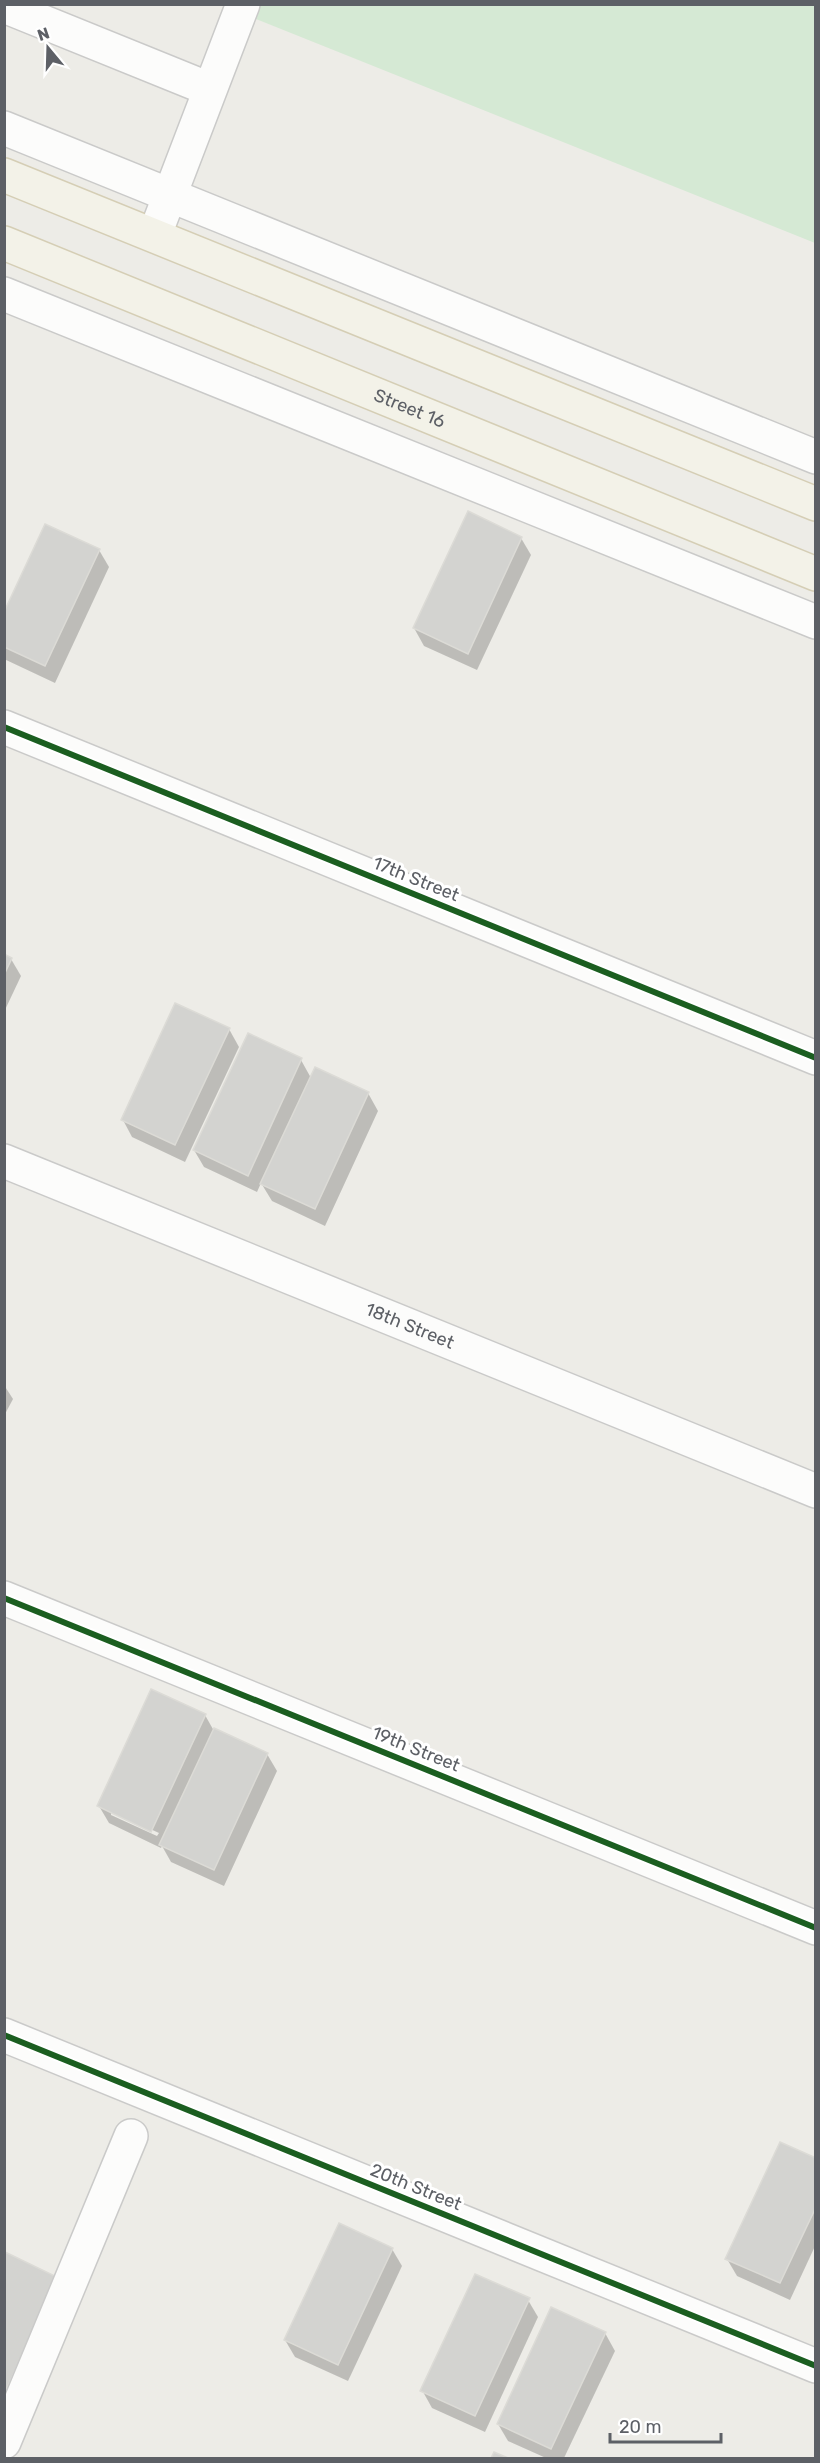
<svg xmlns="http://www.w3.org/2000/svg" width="820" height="2463" viewBox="0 0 820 2463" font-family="Rubik,sans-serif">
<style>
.green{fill:#d5e9d4}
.shadow{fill:#0003;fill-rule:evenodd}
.building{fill:#d3d3d0;stroke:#dcdbd6;stroke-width:1.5}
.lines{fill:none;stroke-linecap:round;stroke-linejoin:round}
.minor-casing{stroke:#cacac9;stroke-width:36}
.major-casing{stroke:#d5ceb5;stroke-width:36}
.minor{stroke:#fcfcfb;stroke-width:33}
.major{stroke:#f3f2e8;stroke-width:33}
.cycleway-casing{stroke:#fff;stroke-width:10}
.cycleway{stroke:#1b5e20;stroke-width:6}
.labels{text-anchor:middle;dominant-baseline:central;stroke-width:6;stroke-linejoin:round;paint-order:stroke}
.street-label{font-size:18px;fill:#5d6066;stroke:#fff}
</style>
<rect width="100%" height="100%" fill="#edece7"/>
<polygon class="green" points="221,5 815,5 815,243 256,19"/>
<g class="shadow">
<polygon points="521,538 531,555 477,670 424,646 414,628"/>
<polygon points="99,550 109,567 55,683 4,659 4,615"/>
<polygon points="4,956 11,959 21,976 4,1012"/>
<polygon points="229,1029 239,1047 185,1162 132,1137 123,1120"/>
<polygon points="301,1060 311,1078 368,1093 378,1111 325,1226 272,1201 261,1183 257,1192 204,1167 194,1150"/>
<polygon points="4,1385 13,1399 4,1416"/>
<path d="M205,1715l9,16 53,23 10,17 -53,115 -53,-24 -9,-16 -1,2 -52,-25 -10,-17zM111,1811l48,22 -2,3 -46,-21z"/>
<polygon points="816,2160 816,2244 790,2300 737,2276 727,2259"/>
<polygon points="392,2249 402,2266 348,2381 295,2357 285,2340"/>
<polygon points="5,2254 58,2279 4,2406 4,2256"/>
<polygon points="528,2300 538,2317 485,2432 432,2408 422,2390"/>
<polygon points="605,2333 615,2351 564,2458 546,2458 508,2441 498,2424"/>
</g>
<g class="building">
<polygon points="468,511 522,537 468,654 413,628"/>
<polygon points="45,524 100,549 45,666 4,647 4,612"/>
<polygon points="4,954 12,958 4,975"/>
<polygon points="175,1003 230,1028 175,1145 121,1120"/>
<polygon points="248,1033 302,1058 248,1176 193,1150"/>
<polygon points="315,1067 369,1092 315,1209 260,1184"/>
<polygon points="151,1689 206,1714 151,1832 97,1806"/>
<polygon points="214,1728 268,1753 214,1870 159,1845"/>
<polygon points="780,2142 816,2158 816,2207 780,2283 725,2259"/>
<polygon points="339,2223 393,2248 338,2365 284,2340"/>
<polygon points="5,2252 59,2278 4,2394"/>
<polygon points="475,2274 530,2298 475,2416 420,2391"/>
<polygon points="551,2307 606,2332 551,2449 497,2424"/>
<polygon points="494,2452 508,2458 491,2458"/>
</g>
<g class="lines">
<g class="minor-casing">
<g id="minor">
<polyline points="4,6 209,89"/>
<polyline points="4,128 816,457"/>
<polyline points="155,234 243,4"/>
<polyline points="4,294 816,622"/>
<polyline points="4,727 816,1058"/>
<path id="s1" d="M4,1161l812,330"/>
<polyline points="4,1598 816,1928"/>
<polyline points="4,2035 816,2366"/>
<polyline points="4,2442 131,2136"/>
</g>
</g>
<g class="major-casing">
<g id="major">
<polyline points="4,175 816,504"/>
<path id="s2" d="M4,243l812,331"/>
</g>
</g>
<use href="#minor" class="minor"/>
<use href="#major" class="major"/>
<g class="cycleway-casing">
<g id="cycleway">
<polyline points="4,727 816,1058"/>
<polyline points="4,1598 816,1928"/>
<polyline points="4,2035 816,2366"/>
</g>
</g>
<use href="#cycleway" class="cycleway"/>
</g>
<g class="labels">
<g class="street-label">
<text stroke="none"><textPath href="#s2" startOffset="438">Street 16</textPath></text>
<text transform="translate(416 879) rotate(22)">17th Street</text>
<text stroke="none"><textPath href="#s1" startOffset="438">18th Street</textPath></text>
<text transform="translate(416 1749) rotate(22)">19th Street</text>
<text transform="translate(416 2187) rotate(22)">20th Street</text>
</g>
</g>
<rect width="820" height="2463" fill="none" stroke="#5d6066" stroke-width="12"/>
<g transform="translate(48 48) rotate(341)" stroke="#ffffff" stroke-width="4.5" paint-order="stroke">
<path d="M0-4.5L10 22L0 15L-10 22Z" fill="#5d6066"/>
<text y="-9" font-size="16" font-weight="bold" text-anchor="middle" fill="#5d6066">N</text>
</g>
<path d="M610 2433v9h111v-9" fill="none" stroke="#5d6066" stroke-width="3"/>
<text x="619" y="2433" font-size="18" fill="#5d6066" stroke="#ffffff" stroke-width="4.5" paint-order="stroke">20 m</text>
</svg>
